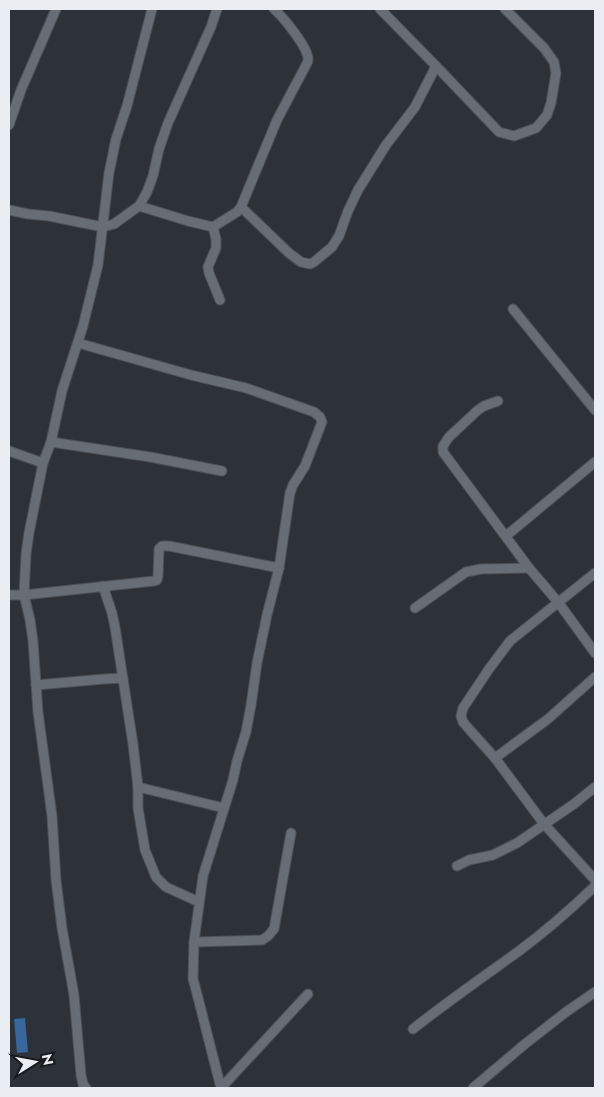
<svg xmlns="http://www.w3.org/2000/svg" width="604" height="1097" viewBox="0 0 604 1097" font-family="Jost,sans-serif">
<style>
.building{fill:#37679d}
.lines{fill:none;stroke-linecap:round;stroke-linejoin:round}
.minor-casing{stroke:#4c5157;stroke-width:11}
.minor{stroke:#676d75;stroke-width:9}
</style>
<rect width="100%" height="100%" fill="#2d3238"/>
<polygon class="building" points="25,1018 28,1052 17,1053 14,1019"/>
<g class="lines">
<g class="minor-casing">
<g id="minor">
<polyline points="436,66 499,132 514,136 536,128 547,115 551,103 556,73 554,62 544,48 505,9"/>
<polyline points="9,125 21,90 56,9"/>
<path d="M139,206l49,15 25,6 24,-15 4,-5 36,-87 28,-53c1,-2 3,-5 3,-7 1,-12 -25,-43 -34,-51"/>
<polyline points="241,207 289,253 301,262 310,264 314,262 332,247 339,236 348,211 358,190 386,145 415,107 436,66 380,9"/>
<polyline points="9,210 28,214 49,216 103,227 114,224 139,206 147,192 153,176 159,149 168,123 211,27 217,9"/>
<polyline points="213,227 216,239 216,248 208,267 209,273 220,300"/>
<polyline points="513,309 595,410"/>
<polyline points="78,343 191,375 246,388 314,412 320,417 322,422 305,466 293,485 290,493 279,568 267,615 257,663 251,705 246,732 237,761 233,780 203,876 194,942 193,979 195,986 221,1088"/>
<polyline points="498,401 484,406 478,410 449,437 443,446 443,452 529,568 558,602 595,653"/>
<polyline points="51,442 150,457 222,471"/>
<polyline points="9,451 43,463"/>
<polyline points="506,536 595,462"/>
<polyline points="595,573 510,641 489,669 463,708 461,716 463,722 469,729 495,758 544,824 595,880"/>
<polyline points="103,586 112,613 115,627 133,744 138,787 138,808 145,850 156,877 166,887 199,902"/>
<polyline points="9,595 24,595 154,581 157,580 158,576 159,549 162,546 169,546 279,568"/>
<polyline points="415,608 466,572 481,569 529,568"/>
<polyline points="36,685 104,679 123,678"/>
<polyline points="495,758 548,719 595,677"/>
<polyline points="138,787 224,808"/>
<polyline points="457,866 469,860 493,855 517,843 574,804 595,787"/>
<polyline points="194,942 262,940 268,936 274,929 291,833"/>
<path d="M413,1029c34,-27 70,-52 106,-78 27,-20 52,-42 76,-65"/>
<polyline points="86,1088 83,1084 81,1075 74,995 62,928 56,880 52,816 38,712 33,641 30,620 24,595 26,554 29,533 43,463 51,442 62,391 83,326 98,265 109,173 116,139 127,106 152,9"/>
<polyline points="221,1088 308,994"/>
<polyline points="473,1088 525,1044 566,1012 595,992"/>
</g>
</g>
<use href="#minor" class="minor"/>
</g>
<rect width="604" height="1097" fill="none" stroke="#eaedf2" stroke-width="20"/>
<g transform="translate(35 1062) rotate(79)" stroke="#171a1d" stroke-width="4" paint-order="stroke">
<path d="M0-4L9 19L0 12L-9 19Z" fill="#eaedf2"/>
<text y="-8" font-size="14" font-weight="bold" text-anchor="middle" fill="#eaedf2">N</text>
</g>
</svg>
